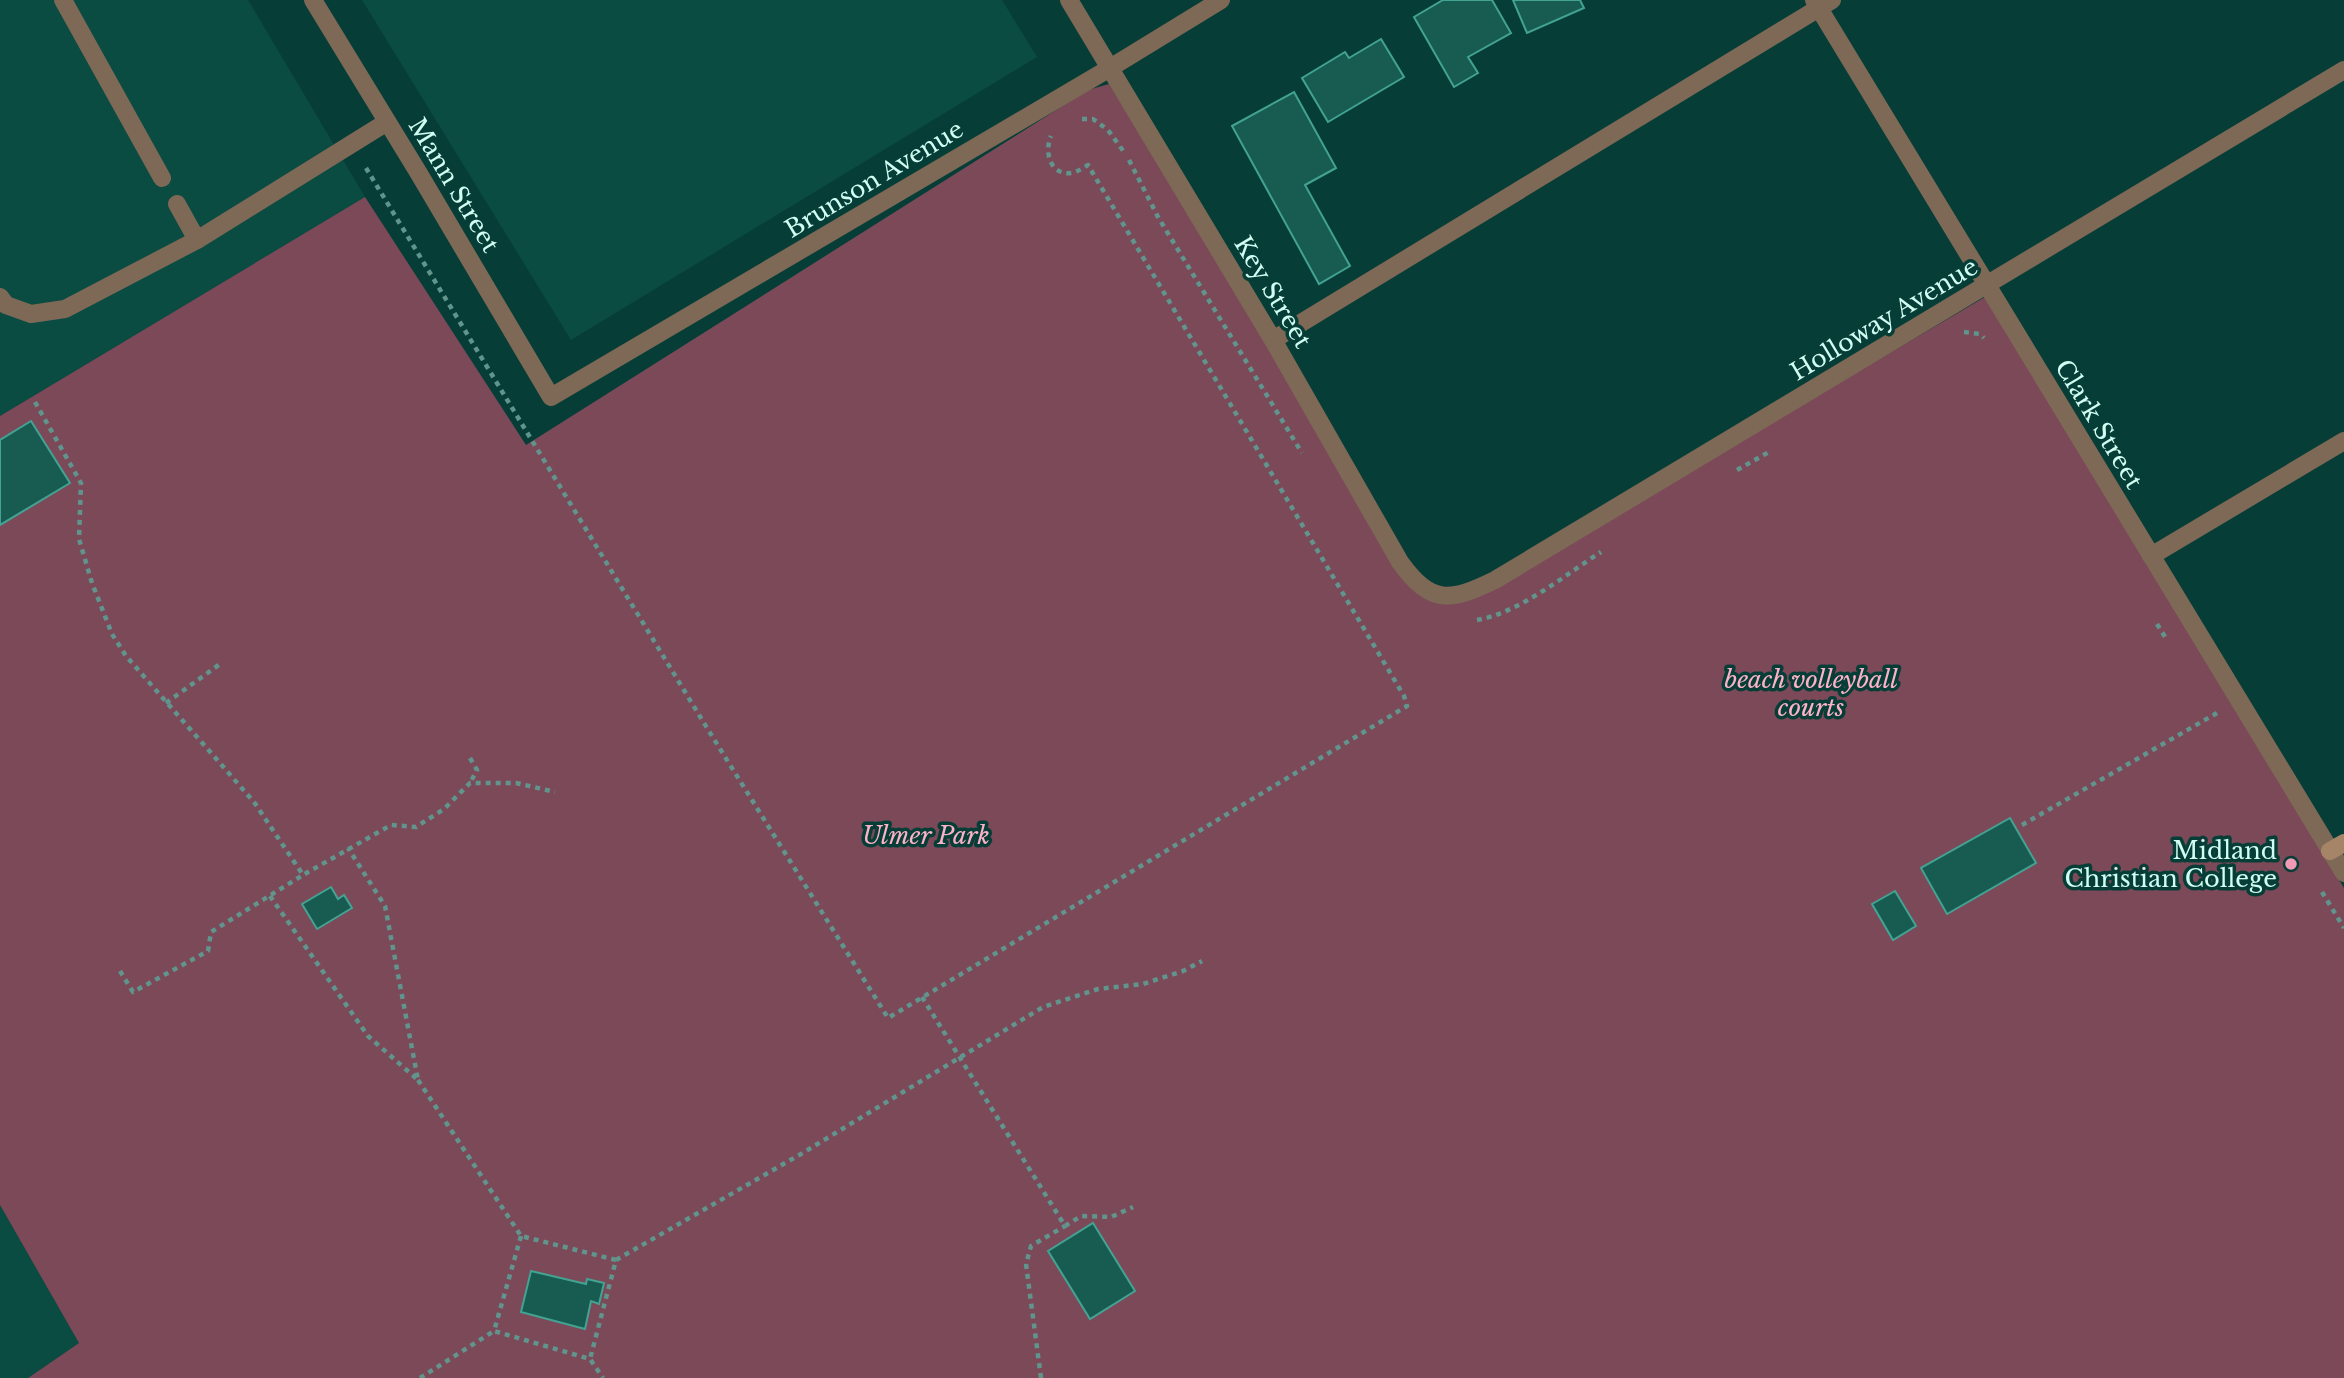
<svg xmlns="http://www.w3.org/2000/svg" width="2344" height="1378" viewBox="0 0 2344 1378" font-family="'Libre Baskerville',serif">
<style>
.built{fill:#0a4b42}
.green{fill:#7b4958}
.building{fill:#175b51;stroke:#43a393;stroke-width:2}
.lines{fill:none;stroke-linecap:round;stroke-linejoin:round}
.path{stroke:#61948c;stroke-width:4.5;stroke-dasharray:5 5;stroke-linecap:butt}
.lane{stroke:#7e6856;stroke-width:18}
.street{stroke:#7e6856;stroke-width:18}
.secondary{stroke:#a68468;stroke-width:18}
.poi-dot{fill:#f19ab4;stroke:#063e37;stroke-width:2.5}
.labels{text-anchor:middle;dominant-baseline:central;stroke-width:7;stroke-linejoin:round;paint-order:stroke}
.street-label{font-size:24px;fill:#d1fdf3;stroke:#063e37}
.park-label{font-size:24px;font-style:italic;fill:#feb2c8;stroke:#063e37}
.poi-label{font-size:24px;fill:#d1fdf3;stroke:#063e37;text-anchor:end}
</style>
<rect width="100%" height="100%" fill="#063e37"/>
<g class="built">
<polygon points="0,0 248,0 365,197 0,416"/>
<polygon points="362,0 1002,0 1037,57 571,340"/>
<polygon points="0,1205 79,1343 28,1378 0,1378"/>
</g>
<polygon class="green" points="1109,84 1433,601 1462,602 1557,549 1985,297 2344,888 2344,1378 28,1378 79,1343 0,1205 0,416 365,197 526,445 1088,90"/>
<g class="building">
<polygon points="1443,0 1492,0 1511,33 1468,57 1478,73 1454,87 1414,17"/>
<polygon points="1513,0 1580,0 1584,8 1527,33"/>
<polygon points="1381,39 1404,77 1328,122 1302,78 1345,52 1349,58"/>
<polygon points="1294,92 1336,168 1305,185 1350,266 1319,284 1232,126"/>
<polygon points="31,421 70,483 0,525 0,440"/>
<polygon points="2010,818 2036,863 1947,914 1921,868"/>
<polygon points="331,887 338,899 344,895 352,908 317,929 302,904"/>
<polygon points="1895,891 1916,926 1893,940 1872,904"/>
<polygon points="1093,1223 1135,1291 1090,1319 1048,1251"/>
<polygon points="531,1271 586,1284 587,1279 604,1283 599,1304 591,1301 585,1329 521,1312"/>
</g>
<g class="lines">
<g class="path">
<polyline points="1082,119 1093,119 1108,130 1124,152"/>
<polyline points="1129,160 1158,217 1302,453"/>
<path d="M366,168l341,560 181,290 519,-312 -3,-10 -316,-531c-5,3 -11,7 -16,8 -22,3 -28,-21 -21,-37"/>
<polyline points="1964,332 1980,334 1984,338"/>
<polyline points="35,402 81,483 79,539 92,583 112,634 126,656 254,802 303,875 391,825 416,827 444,809 470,783 516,783 555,792"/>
<polyline points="1737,470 1769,452"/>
<path d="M1477,620c42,-7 88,-45 124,-68"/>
<polyline points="2157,624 2167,640"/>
<polyline points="166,703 220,664"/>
<polyline points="470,758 477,770 470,783"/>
<polyline points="2022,825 2217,713"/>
<polyline points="2322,892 2344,928"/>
<polyline points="270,896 368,1036 418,1080 385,906 348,848"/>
<polyline points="120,971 133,992 208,951 211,932 303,875"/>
<polyline points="922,997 1065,1226 1081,1216 1111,1217 1133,1207"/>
<polyline points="418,1080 521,1236 616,1260 590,1359"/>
<polyline points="521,1236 494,1331 590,1359 603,1378"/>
<polyline points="616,1260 801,1154 1043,1007 1098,989 1143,984 1183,971 1202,961"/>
<polyline points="420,1378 494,1331"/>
<polyline points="1041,1378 1026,1264 1031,1246 1065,1226"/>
</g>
<g class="lane">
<polyline points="63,0 162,178"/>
<polyline points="177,204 197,240 387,122"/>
<polyline points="0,297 6,305 31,314 65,309 197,240"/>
<polyline points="1273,340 1832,0"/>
<polyline points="2151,556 2344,441"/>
</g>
<g class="street">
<polyline points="313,0 418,172 551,397 1110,68 1221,0"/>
<path d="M1069,0l204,340 127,222c31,43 50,40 95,18l849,-510"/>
<polyline points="1814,0 2344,873"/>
</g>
<polyline class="secondary" points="2330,851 2344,843"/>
</g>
<circle class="poi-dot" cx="2291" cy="864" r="7"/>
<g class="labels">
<g class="street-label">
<text transform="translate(874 179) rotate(-31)">Brunson Avenue</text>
<text transform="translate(454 185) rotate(59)">Mann Street</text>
<text transform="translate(1273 292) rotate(59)">Key Street</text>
<text transform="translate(1884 319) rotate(-31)">Holloway Avenue</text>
<text transform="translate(2099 424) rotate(59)">Clark Street</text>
</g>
<g class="park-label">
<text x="1811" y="679">beach volleyball<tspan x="1811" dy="28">courts</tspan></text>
<text x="926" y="835">Ulmer Park</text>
</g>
<g class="poi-label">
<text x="2277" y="850">Midland<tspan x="2277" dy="28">Christian College</tspan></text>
</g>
</g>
</svg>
